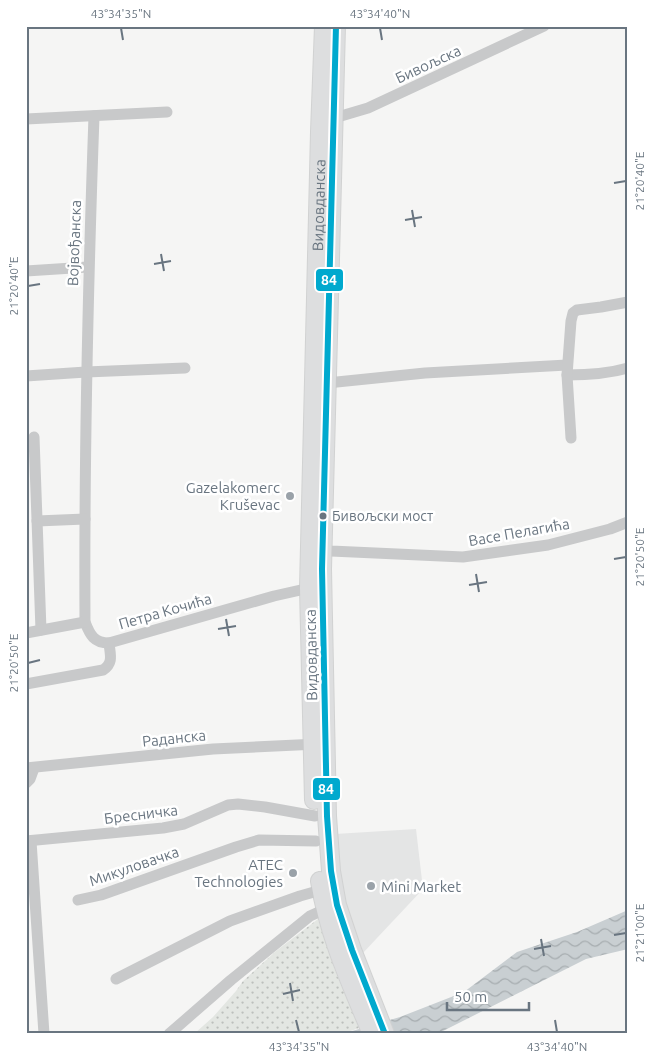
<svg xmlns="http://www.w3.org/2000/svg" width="654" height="1060" viewBox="0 0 654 1060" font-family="Ubuntu,sans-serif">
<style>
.built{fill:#e4e5e5}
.park{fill:url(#park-dots)}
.water{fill:url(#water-waves)}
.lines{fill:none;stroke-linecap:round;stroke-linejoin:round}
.primary-casing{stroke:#d1d2d2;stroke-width:20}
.minor{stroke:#c8c9ca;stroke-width:11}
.primary{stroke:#dddedf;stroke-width:18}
.bus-1-casing{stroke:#fff;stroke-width:10}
.bus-1{stroke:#00a9ce;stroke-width:6}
.ticks{fill:none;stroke:#697580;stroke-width:2}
.poi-dot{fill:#9aa2a9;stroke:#fff;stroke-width:2}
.bus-dot{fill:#697580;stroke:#fff;stroke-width:2}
.labels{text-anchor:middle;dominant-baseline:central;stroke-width:5;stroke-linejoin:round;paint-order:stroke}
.bus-label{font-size:14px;fill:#697580;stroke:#fff;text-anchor:start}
.street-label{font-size:15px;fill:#697580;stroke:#fff}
.poi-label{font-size:15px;fill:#697580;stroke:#fff;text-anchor:end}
.line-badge{stroke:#fff;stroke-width:2}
.badge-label{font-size:14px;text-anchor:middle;font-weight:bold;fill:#fff}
.neatline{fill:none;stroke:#697580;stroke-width:2}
.ticks-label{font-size:12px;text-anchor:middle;fill:#697580}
</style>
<defs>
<pattern id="park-dots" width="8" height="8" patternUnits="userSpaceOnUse" patternTransform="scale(1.25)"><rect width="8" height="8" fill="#e3e6e2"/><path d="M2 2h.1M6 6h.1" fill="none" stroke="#bcbfbc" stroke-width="1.8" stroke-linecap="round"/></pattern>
<pattern id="water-waves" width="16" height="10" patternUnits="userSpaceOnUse" patternTransform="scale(1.25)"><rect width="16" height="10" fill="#c9cfd2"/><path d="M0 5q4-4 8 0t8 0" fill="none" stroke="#a7adb0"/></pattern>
</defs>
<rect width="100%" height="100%" fill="#f5f5f4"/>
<polygon class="built" points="416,829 423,889 362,954 342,892 335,834"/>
<polygon class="park" points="318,919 335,970 359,1028 342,1034 194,1034 213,1017 236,991 243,981 276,951"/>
<polygon class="water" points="628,910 628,949 586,959 439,1033 436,1034 342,1034 400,1017 464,992 517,952 577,932"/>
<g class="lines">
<g class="primary-casing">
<g id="primary">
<polyline points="336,26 322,569 327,816 331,871 337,905 352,950 385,1034"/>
<path id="s1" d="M314,800l-5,-212 11,-456 4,-106"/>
<path d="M320,881c8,53 31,103 52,153"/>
</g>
</g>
<g class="minor">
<path d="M94,116c-6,169 -10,337 -9,506 5,13 9,21 24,21l165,-47 40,-9"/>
<polyline points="328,117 341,116 368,108 544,26"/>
<polyline points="26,119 167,112"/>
<polyline points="26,271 88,267"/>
<path d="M567,375c21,0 40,-1 61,-7"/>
<polyline points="26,376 86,372 185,368"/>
<polyline points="327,383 425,373 567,365"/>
<polyline points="34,437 41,630"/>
<polyline points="571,438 567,375 571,321 573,313 577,310 601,307 628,302"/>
<polyline points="37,521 85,519"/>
<polyline points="323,549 331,551 463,557 548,545 610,529 628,522"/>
<polyline points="26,633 85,622"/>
<path d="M26,684l77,-14c11,-7 7,-16 6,-27"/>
<polyline points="26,768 213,749 318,744"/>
<polyline points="26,783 30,779 34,768"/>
<polyline points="26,841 163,828 184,824 228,805 238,804 265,807 315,816"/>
<polyline points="31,841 44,1034"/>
<polyline points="78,900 101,895 236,847 259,840 316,841"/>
<polyline points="116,979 230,921 300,896 314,892 328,890"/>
<polyline points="169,1034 231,980 310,916 330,907"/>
</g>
<use href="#primary" class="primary"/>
<g class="bus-1-casing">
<polyline id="bus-1" points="336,26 322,569 327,816 331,871 337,905 352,950 385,1034"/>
</g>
<use href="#bus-1" class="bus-1"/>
</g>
<path class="ticks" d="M121,28l2,12M380,28l2,12M614,183l12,-2M412,210l3,17M405,220l17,-3M161,254l3,17M154,264l17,-3M28,286l12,-2M614,559l12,-2M476,574l3,18M469,585l18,-3M226,619l3,17M218,629l18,-3M28,663l12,-3M614,935l12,-2M541,939l3,17M534,949l17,-3M290,983l3,18M283,994l17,-4M296,1020l3,12M555,1020l2,12"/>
<g class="poi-dot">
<circle cx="290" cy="496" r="5"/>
<circle cx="293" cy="873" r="5"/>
<circle cx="371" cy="886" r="5"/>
</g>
<circle class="bus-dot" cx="323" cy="516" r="4.5"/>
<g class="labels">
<g class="bus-label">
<text x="332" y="516">Бивољски мост</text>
</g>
<g class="street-label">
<text transform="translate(428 64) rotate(-25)">Бивољска</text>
<text stroke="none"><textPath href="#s1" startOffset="595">Видовданска</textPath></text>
<text transform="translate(74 243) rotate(-88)">Војвођанска</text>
<text transform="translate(519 532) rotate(-10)">Васе Пелагића</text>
<text transform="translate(165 611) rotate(-16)">Петра Кочића</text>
<text transform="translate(311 655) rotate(-91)">Видовданска</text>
<text transform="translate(174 738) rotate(-6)">Раданска</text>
<text transform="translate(141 814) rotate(-7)">Бресничка</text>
<text transform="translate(134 866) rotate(-19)">Микуловачка</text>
</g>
<g class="poi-label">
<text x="280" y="487">Gazelakomerc<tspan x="280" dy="17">Kruševac</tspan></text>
<text x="283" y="864">ATEC<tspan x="283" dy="17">Technologies</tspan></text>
<text x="381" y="886" text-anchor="start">Mini Market</text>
</g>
</g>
<g class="line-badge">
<rect x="315" y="268" width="29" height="24" rx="5" fill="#00a9ce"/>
<rect x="312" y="777" width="29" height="24" rx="5" fill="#00a9ce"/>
</g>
<g class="badge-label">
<text x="329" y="285">84</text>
<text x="326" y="794">84</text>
</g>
<rect width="654" height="1060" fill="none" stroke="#ffffff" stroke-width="55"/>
<path d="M447 1002v8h82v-8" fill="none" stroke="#697580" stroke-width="2.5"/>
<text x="454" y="1002" font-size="15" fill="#697580" stroke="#ffffff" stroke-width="4" paint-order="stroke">50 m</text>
<rect x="28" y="28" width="598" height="1004" class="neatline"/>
<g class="ticks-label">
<text x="121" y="18">43°34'35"N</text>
<text x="380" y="18">43°34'40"N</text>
<text transform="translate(640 181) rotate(-90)" y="4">21°20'40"E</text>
<text transform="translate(14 286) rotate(-90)" y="4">21°20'40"E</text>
<text transform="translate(640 557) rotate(-90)" y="4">21°20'50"E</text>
<text transform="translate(14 663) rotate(-90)" y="4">21°20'50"E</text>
<text transform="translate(640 933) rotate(-90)" y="4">21°21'00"E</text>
<text x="299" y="1051">43°34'35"N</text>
<text x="557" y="1051">43°34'40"N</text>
</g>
</svg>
